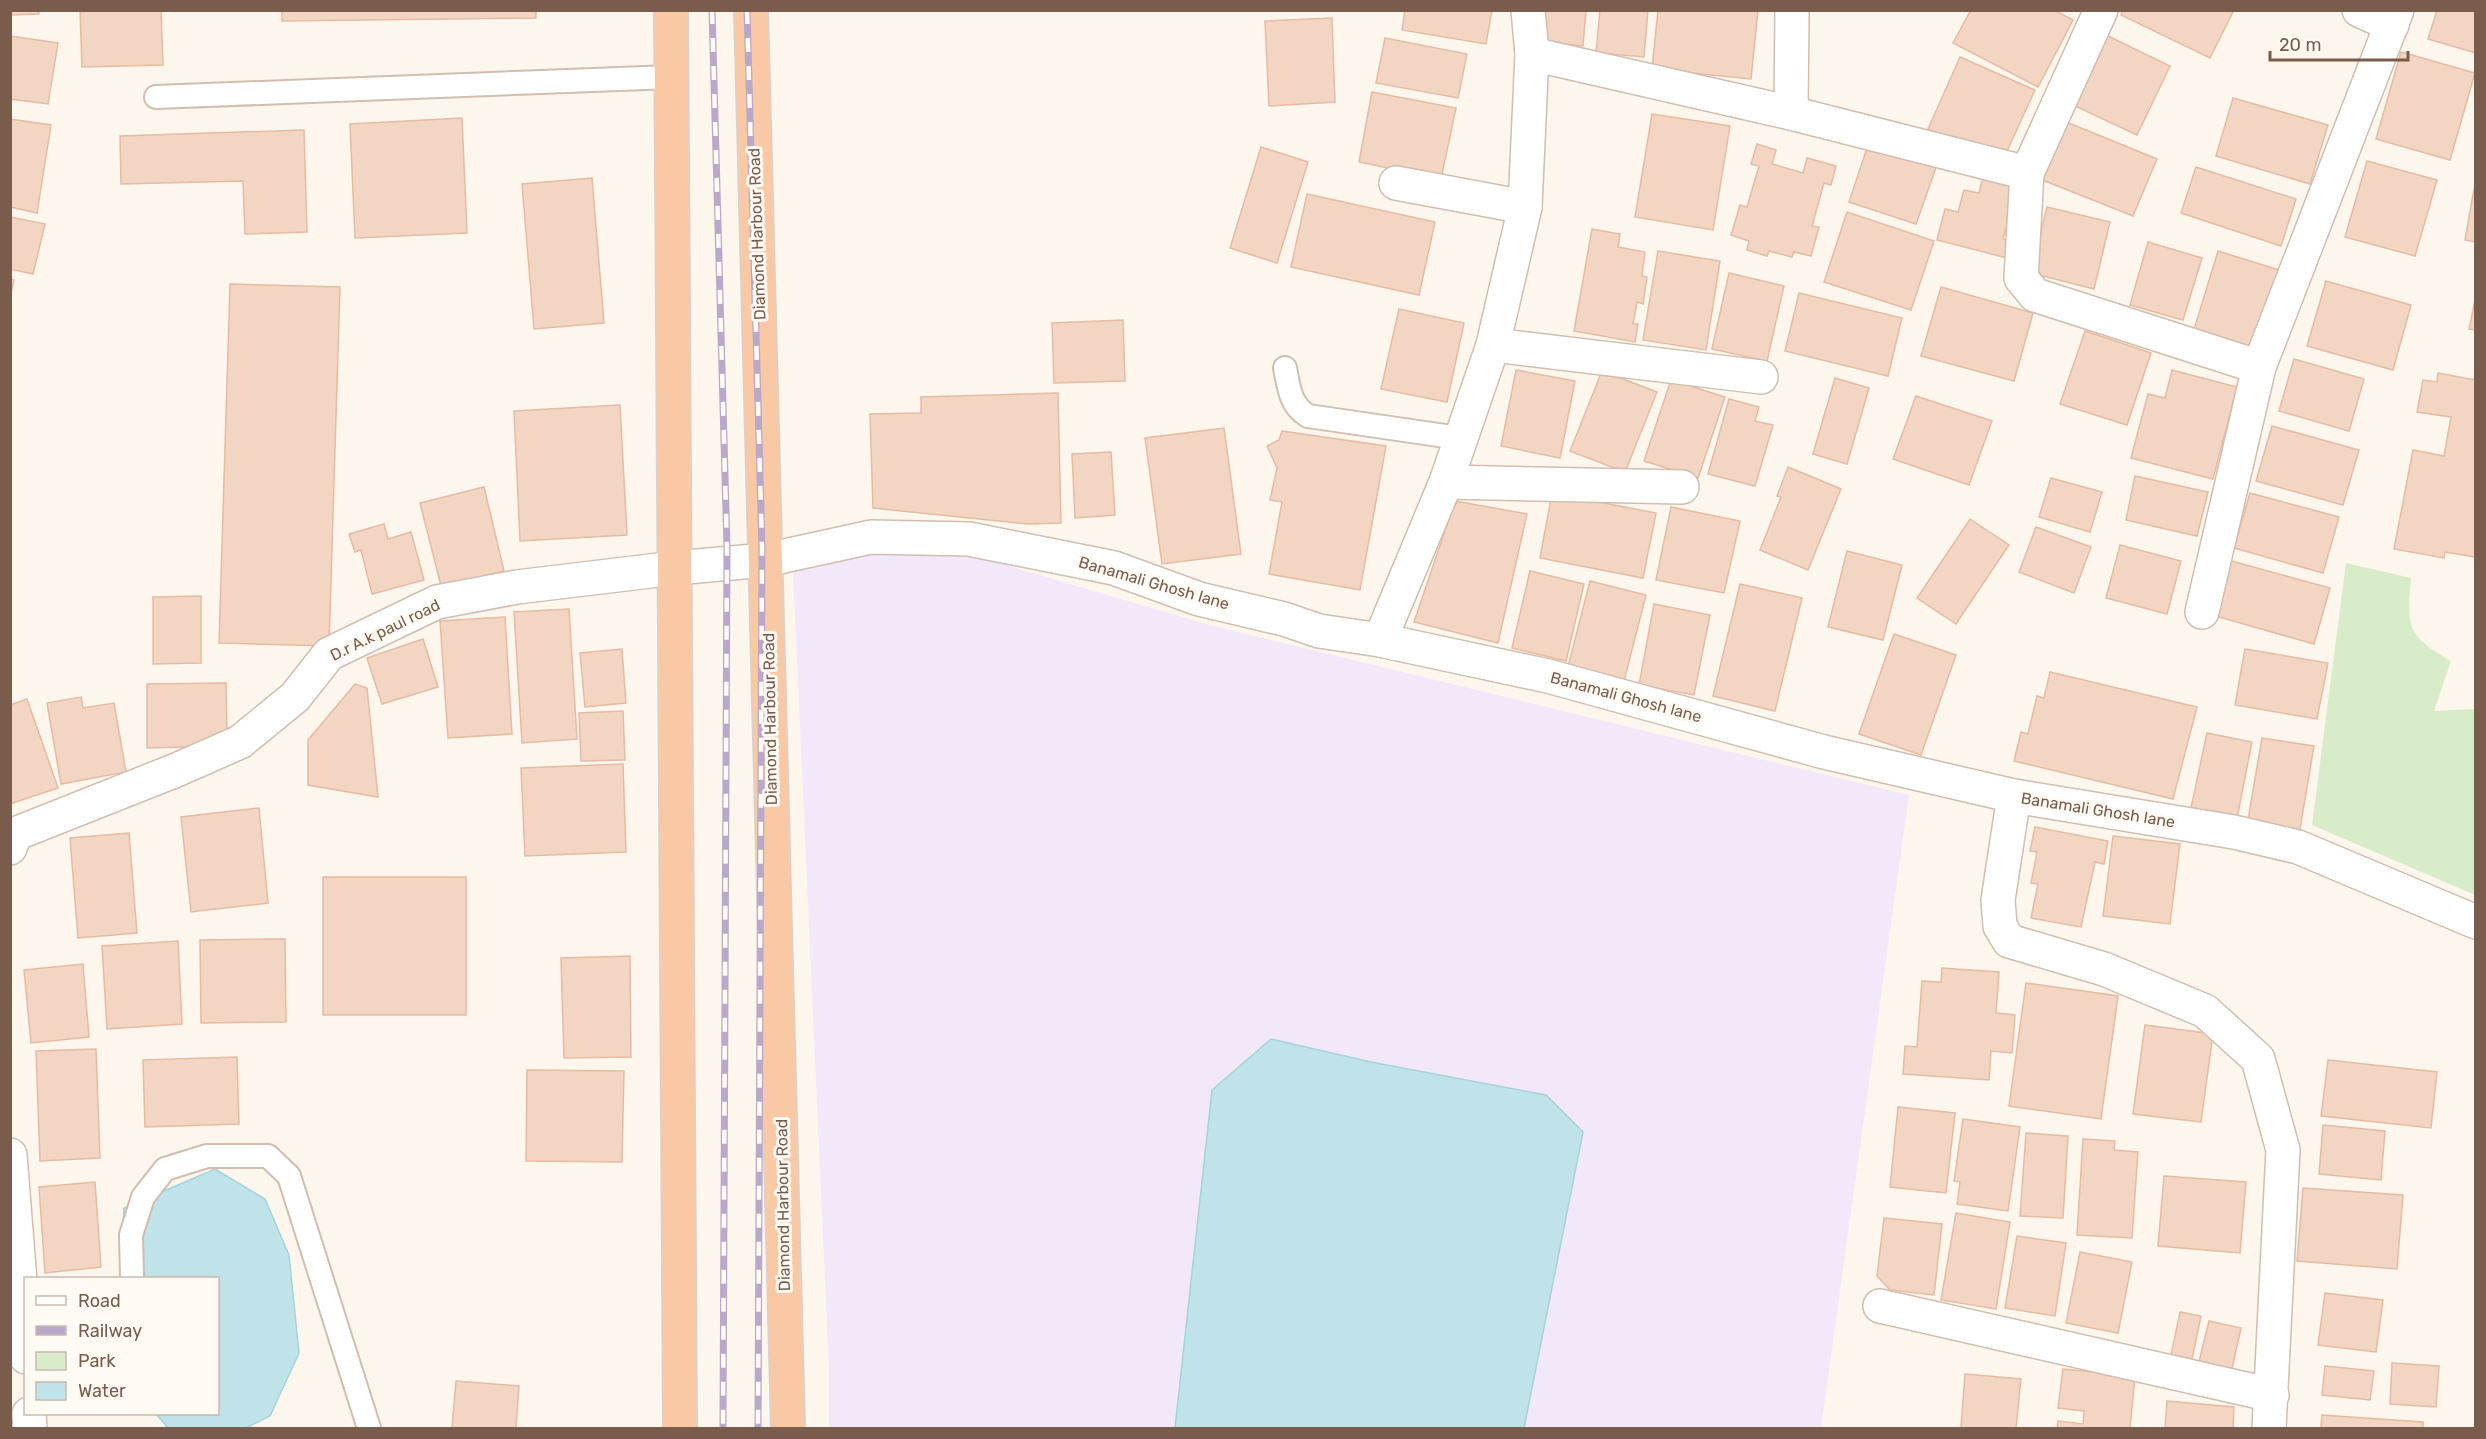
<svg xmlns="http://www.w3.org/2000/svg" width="2486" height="1439" viewBox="0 0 2486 1439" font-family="Rubik,sans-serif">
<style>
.education{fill:#f3e8fa}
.green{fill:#d8ecc9}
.water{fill:#bfe3e8;stroke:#a5d3da;stroke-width:1.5}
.building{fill:#f3d5c3;stroke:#e6bba3;stroke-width:1.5}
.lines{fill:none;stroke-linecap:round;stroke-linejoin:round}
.service-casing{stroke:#d1beb0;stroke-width:26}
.minor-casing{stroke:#d1beb0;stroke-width:36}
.tertiary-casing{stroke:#d1beb0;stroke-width:36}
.trunk-casing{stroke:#dad1cd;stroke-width:36}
.service{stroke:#fff;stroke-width:22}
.minor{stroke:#fff;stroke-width:33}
.tertiary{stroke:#fff;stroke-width:33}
.trunk{stroke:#f9c8a4;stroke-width:33}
.rail-casing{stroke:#b9a8c9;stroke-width:7}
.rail{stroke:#fffaf3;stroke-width:4.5;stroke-dasharray:14;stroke-linecap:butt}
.labels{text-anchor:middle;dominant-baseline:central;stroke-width:6;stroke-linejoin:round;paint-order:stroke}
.street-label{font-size:16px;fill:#7a5c4d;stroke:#fffaf3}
</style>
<rect width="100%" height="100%" fill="#fdf6ec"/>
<polygon class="education" points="873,552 978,557 1213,626 1909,795 1821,1428 829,1428 829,1368 793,573"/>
<path class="green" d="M2346,563l65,15c-4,50 -5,57 40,83l-17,50 41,-2v186l-163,-70z"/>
<g class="water">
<polygon points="1271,1039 1371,1062 1546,1095 1583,1132 1524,1428 1175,1428 1212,1090"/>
<polygon points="215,1169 265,1199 289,1255 299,1353 270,1416 246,1428 168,1428 156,1414 218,1414 218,1278 120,1278 124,1208"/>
</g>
<g class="building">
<polygon points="10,10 38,10 39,14 10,15"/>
<polygon points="80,10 161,10 163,65 82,67"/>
<polygon points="282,10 536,10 536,18 282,21"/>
<polygon points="1405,10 1492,10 1486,44 1402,30"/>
<polygon points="1544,10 1586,10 1583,46 1541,42"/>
<polygon points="1600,10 1648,10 1644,57 1596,53"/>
<polygon points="1658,10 1758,10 1751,79 1652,69"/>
<polygon points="1971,10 2054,10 2073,20 2038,87 1953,43"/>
<polygon points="2123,10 2234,10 2210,58 2121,15"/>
<polygon points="2437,10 2476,10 2476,53 2428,39"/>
<polygon points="1332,18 1335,102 1269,106 1265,21"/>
<polygon points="10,36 58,43 48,104 10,99"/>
<polygon points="2108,36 2170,66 2137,135 2075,106"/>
<polygon points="1385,38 1467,54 1458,98 1376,83"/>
<polygon points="2401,52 2475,73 2450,160 2376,139"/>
<polygon points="1960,57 2035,90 2002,162 1928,129"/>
<polygon points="1372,92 1456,108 1441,179 1359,162"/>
<polygon points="2233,98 2328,125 2310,184 2216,156"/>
<polygon points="1652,114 1730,126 1713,230 1635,217"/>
<polygon points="462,118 467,233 355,238 350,124"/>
<polygon points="10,119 51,125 37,213 10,207"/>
<polygon points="2064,121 2157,159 2133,216 2040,179"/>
<polygon points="304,130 307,232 245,234 243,181 121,184 120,136"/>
<polygon points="1870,139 1938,162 1916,224 1849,202"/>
<polygon points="1757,144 1776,150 1772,164 1803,173 1807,158 1836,166 1831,185 1824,183 1812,226 1819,227 1811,256 1794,252 1792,257 1769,251 1767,256 1747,250 1749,241 1731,235 1740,205 1747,207 1759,166 1751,164"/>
<polygon points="1261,147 1308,162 1277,263 1230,248"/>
<polygon points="2367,161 2437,180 2415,256 2345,237"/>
<polygon points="2196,167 2296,199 2281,246 2181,213"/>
<polygon points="1984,173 2019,182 2003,239 2011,241 2007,258 1937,240 1945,209 1958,212 1964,190 1979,193"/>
<polygon points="592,178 604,323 534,329 522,184"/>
<polygon points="2474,189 2476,189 2476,242 2465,240"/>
<polygon points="1307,194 1435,222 1419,295 1291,267"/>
<polygon points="2047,207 2110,222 2094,289 2031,273"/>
<polygon points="1847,212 1934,241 1911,310 1824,282"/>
<polygon points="10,217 45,224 33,274 10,269"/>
<polygon points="1592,229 1620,234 1618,247 1645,252 1642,276 1647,277 1643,304 1637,302 1633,324 1638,324 1635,342 1574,331"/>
<polygon points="2148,242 2202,258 2183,320 2130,305"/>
<polygon points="1658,251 1720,261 1706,350 1643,340"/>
<polygon points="2218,251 2279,270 2254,351 2193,333"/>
<polygon points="1729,273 1784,286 1767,361 1712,349"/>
<polygon points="10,279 14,280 10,299"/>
<polygon points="2326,281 2411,305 2393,370 2307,346"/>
<polygon points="230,284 340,287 329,646 219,643"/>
<polygon points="1941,287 2033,313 2014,381 1921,356"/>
<polygon points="1799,293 1902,318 1888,376 1785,351"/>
<polygon points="2476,295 2476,330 2469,329"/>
<polygon points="1399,309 1464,323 1447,402 1381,389"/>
<polygon points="1123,320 1125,381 1054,383 1052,323"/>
<polygon points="2085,331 2151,353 2127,425 2060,404"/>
<polygon points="2294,359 2364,379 2349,431 2279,411"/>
<polygon points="1516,370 1575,381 1560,458 1501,446"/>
<polygon points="2172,370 2237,387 2213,479 2131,458 2148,394 2165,398"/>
<polygon points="1602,371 1657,392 1625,472 1570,451"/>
<polygon points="2438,373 2476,380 2476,557 2445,552 2444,558 2394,549 2413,450 2444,456 2451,417 2417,412 2423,380 2437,382"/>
<polygon points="1835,378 1869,388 1847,464 1813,454"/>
<polygon points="1671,380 1725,397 1698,478 1644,461"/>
<polygon points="1058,393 1061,523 1028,524 873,508 870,414 921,413 921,397"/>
<polygon points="1916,396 1992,421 1969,485 1893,459"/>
<polygon points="1729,399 1759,407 1755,421 1773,425 1755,486 1708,474"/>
<polygon points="620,405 627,535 520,541 514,411"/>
<polygon points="2272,426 2359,450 2343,505 2256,481"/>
<polygon points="1224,428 1241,554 1162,564 1145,438"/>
<polygon points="1282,431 1386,446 1360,590 1269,574 1282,502 1270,500 1277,468 1267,446 1279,440"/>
<polygon points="1111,452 1115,515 1075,518 1072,454"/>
<polygon points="1788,467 1841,489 1808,570 1760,550 1781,497 1777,496"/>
<polygon points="2135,476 2208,492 2197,536 2126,520"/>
<polygon points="2051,478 2102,492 2090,532 2039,517"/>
<polygon points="484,487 504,571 441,586 420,503"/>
<polygon points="1552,493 1656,513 1643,578 1540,558"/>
<polygon points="2250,493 2339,517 2323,573 2234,548"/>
<polygon points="1455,501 1527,514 1498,643 1414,622"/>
<polygon points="1671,507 1740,521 1724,593 1656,580"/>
<polygon points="1970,519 2009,545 1956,624 1917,598"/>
<polygon points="384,524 388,539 411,532 424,580 372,594 361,550 355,552 349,534"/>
<polygon points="2036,527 2091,547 2074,593 2019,572"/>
<polygon points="2120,545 2181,561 2167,614 2106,598"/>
<polygon points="1847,551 1902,565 1883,640 1828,627"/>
<polygon points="2228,560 2330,588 2314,644 2212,615"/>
<polygon points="1530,571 1584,584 1566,661 1512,648"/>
<polygon points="1590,581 1646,595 1624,681 1568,667"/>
<polygon points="1740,584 1802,598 1775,711 1713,696"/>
<polygon points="201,596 201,663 153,664 153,597"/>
<polygon points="1654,604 1710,615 1694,695 1639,685"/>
<polygon points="569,609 577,739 522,743 514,612"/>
<polygon points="505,617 512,734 448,738 440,621"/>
<polygon points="1894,634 1956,655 1921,755 1859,734"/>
<polygon points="423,639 438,687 382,704 367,658"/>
<polygon points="622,649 626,703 585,707 580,653"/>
<polygon points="2245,649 2328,663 2317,719 2235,705"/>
<polygon points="2050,672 2197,707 2173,799 2014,761 2021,732 2028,734 2037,696 2044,698"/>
<polygon points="226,683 227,733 220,732 221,746 147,748 147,684"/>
<polygon points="355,684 367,688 378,797 308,785 308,740"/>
<polygon points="81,697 83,708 114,703 126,772 61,784 47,703"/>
<polygon points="27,699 58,788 10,804 10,705"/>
<polygon points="623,711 625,760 581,761 579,713"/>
<polygon points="2207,733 2252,742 2237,818 2191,808"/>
<polygon points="2262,738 2314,746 2299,835 2247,826"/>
<polygon points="623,764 626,852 525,856 521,768"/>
<polygon points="259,808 268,903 191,912 181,817"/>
<polygon points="2035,827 2108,841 2104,864 2095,862 2081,927 2031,918 2038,884 2031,883 2037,852 2030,851"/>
<polygon points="129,833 137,933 78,938 70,838"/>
<polygon points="2113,836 2180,844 2170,924 2103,916"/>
<rect x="323" y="877" width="143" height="138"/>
<polygon points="285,939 286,1022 201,1023 200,940"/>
<polygon points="178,941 182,1024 107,1029 102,946"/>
<polygon points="630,956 631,1057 564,1058 561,958"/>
<polygon points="83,964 89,1037 31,1043 24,970"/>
<polygon points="1942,968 1999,972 1996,1013 2015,1015 2012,1053 1991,1051 1989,1080 1903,1074 1905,1046 1917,1047 1922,981 1941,982"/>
<polygon points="2026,983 2118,996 2101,1119 2009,1106"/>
<polygon points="2145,1025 2213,1034 2201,1122 2133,1114"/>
<polygon points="96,1049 100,1158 40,1161 36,1051"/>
<polygon points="237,1057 239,1124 145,1127 143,1060"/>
<polygon points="2328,1060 2437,1072 2431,1128 2321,1116"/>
<polygon points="527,1070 624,1071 622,1162 526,1161"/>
<polygon points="1898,1107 1955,1113 1946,1193 1890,1187"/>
<polygon points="1963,1119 2020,1127 2008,1211 1957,1204 1960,1182 1954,1181"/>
<polygon points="2323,1125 2385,1131 2381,1180 2319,1174"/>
<polygon points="2026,1133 2068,1136 2063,1218 2020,1216"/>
<polygon points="2083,1139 2115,1141 2114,1150 2138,1152 2132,1238 2077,1235"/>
<polygon points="2164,1176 2246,1182 2240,1253 2158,1246"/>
<polygon points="95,1182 101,1267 45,1273 39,1187"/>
<polygon points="2303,1188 2403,1195 2397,1269 2297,1261"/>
<polygon points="1956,1213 2010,1222 1996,1309 1941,1300"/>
<polygon points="1884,1218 1942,1224 1934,1295 1890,1290 1877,1276"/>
<polygon points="2017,1236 2066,1243 2055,1316 2005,1308"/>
<polygon points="2080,1252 2132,1262 2118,1333 2066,1323"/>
<polygon points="2325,1293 2383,1300 2376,1352 2318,1345"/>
<polygon points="2180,1312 2201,1316 2192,1359 2171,1355"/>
<polygon points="2209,1321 2241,1328 2231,1373 2198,1366"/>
<polygon points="2392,1363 2439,1366 2436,1407 2390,1404"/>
<polygon points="2325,1366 2374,1371 2370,1400 2322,1395"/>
<polygon points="2063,1369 2135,1376 2130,1428 2057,1428 2058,1421 2083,1424 2084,1411 2058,1408"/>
<polygon points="1965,1374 2021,1379 2016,1428 1961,1428"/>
<polygon points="456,1381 519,1386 516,1428 452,1428"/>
<polygon points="2167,1401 2234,1407 2233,1428 2165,1428"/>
<polygon points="2322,1415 2423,1422 2423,1428 2321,1428"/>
</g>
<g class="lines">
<g class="service-casing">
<g id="service">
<polyline points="156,97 671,77"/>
<path d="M1285,368c4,20 5,37 23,48l151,22"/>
<polyline points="132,1278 131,1235 143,1197 165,1169 207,1156 268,1156 289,1176 369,1428"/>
</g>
</g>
<g class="minor-casing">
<g id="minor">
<polyline points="2101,10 2027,173 2021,278 2035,295 2259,367 2202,612"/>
<polyline points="2359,10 2392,25"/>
<polyline points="1532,54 1791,113 2027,173"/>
<polyline points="1791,113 1792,10"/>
<polyline points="1396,183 1525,207"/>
<polyline points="1493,345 1761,377"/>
<polyline points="2259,367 2397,10"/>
<polyline points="1446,482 1682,487"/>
<polyline points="1380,640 1446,482 1493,345 1525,207 1532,54 1528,10"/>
<polyline points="2014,796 1998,900 2000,926 2009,941 2104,969 2205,1011 2258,1059 2283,1150 2269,1428"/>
<polyline points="10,848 15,834 174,771 240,742 295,697 329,654 437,602 517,587 675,568"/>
<polyline points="10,1155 26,1357"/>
<polyline points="1880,1306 2272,1395"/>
<polyline points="29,1414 30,1428"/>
</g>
</g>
<g class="tertiary-casing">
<polyline id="tertiary" points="675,568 766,560 871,537 969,539 1114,568 1199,599 1284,619 1319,631 1380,640 1548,676 1824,752 2014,796 2234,832 2298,847 2476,922"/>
</g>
<g class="trunk-casing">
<g id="trunk">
<polyline points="671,10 680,1428"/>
<polyline points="751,10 788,1428"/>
</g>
</g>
<use href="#service" class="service"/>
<use href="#minor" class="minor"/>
<use href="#tertiary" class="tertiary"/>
<use href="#trunk" class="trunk"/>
<g class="rail-casing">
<g id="rail">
<polyline points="712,10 727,548 723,1428"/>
<polyline points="747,10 762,547 758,1428"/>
</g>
</g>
<use href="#rail" class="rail"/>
</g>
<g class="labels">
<g class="street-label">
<text transform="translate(757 234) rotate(-92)">Diamond Harbour Road</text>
<text transform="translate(1154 583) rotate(16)">Banamali Ghosh lane</text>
<text transform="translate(385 630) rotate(-26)">D.r A.k paul road</text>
<text transform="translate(1626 697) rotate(15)">Banamali Ghosh lane</text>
<text transform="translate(770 719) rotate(-91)">Diamond Harbour Road</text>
<text transform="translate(2098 810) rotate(9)">Banamali Ghosh lane</text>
<text transform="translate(783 1205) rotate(-91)">Diamond Harbour Road</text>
</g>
</g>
<rect width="2486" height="1439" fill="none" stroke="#7a5c4d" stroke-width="24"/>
<rect x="24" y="1277" width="195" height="138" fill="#fffaf3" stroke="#cabbb1" stroke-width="1.5"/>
<rect x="36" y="1296" width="30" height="9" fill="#ffffff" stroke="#cabbb1" stroke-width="1.5"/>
<text x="78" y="1307" font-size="18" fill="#7a5c4d">Road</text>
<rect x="36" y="1326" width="30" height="9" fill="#b9a8c9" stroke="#cabbb1" stroke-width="1.5"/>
<text x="78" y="1337" font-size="18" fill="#7a5c4d">Railway</text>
<rect x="36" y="1352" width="30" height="18" fill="#d8ecc9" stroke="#cabbb1" stroke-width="1.5"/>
<text x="78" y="1367" font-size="18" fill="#7a5c4d">Park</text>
<rect x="36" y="1382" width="30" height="18" fill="#bfe3e8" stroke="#cabbb1" stroke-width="1.5"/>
<text x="78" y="1397" font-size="18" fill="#7a5c4d">Water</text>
<path d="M2270 51v9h138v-9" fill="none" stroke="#7a5c4d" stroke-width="3"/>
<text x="2279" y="51" font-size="18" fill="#7a5c4d" stroke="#fffaf3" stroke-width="4.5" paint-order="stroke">20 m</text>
</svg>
